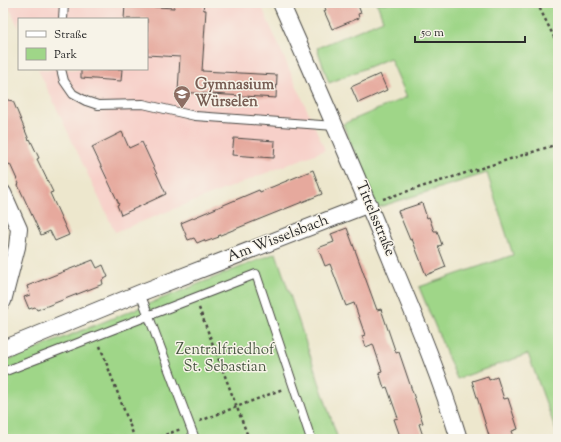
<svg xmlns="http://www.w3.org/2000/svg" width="561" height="442" viewBox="0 0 561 442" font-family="'Sorts Mill Goudy',serif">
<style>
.built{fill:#f7d0c9}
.green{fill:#9fd688;stroke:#65805a}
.building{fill:#e6a99d}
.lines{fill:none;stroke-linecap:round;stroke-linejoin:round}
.lane-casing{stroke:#484743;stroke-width:10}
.street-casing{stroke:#484743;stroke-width:18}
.path{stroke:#484743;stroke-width:2.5;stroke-dasharray:3 3;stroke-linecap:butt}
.lane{stroke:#fff;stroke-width:8}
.street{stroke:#fff;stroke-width:16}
.labels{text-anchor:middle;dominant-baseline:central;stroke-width:3;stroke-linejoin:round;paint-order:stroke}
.education-label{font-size:15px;font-weight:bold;fill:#785e54;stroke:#f7f3e8;text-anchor:start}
.street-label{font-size:15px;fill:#2b2b2b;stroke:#f7f3e8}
.park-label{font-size:15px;fill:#485642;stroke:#f7f3e8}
</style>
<rect width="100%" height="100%" fill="#f7f3e8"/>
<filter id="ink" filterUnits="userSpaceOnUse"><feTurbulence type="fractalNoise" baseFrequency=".025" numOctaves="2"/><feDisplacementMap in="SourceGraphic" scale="8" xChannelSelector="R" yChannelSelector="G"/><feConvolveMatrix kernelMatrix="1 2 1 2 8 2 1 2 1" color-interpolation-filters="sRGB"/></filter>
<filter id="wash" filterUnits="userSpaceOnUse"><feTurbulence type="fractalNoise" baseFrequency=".012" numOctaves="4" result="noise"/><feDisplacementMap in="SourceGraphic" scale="16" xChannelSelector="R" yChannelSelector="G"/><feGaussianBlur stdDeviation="0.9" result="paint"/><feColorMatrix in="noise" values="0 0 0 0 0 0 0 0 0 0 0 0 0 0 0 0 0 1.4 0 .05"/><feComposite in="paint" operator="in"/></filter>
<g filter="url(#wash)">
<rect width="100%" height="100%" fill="#ede7cd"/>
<polygon class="built" points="7,3 260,3 325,150 115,232 38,69 147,69 147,19 19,19 19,28"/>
<g class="green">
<polygon points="377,3 558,3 558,436 528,354 457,379 419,287 513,255 487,173 376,208 343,124 407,97 390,58 329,83 317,48 383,20"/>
<polygon points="276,253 338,439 3,439 3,362"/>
</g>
<g id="blocks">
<g class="building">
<polygon points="174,3 204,3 203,10 206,10 202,71 277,75 276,98 178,92 180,57 147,55 147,19 124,19 125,5 174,8"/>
<polygon points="323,3 357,3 361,13 358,14 359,18 332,29 324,11 326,10"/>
<polygon points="81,69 122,69 121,81 81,78"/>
<polygon points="380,74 387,90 358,103 351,87"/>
<polygon points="3,99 13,101 29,140 30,139 39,158 37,159 53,192 50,193 69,235 55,241 50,231 41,235 18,185 19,184 10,164 8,165 3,154"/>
<polygon points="122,132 129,148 142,142 166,194 121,215 117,205 119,204 92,147"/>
<polygon points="234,138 275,141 274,158 232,155"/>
<polygon points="313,170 322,194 218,236 219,237 205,242 204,240 197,243 194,238 188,240 181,223 259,190 260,192"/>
<polygon points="422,203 427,218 429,217 434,231 437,231 442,245 438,246 446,267 426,275 412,239 410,240 398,211"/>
<polygon points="347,228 377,310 381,309 396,353 399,352 423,423 419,424 424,439 401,439 394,419 398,418 387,387 384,388 379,372 382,371 373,344 366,347 362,336 365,335 354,303 346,306 330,264 325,266 318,248 334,242 331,234"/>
<polygon points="93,260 97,268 103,265 108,277 102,280 103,284 37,310 35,307 29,309 24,297 30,295 27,286"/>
<polygon points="488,376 489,380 497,377 504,399 508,398 518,429 512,431 515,439 490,439 472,381"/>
</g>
</g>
</g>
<g filter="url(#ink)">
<use href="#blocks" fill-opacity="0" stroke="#484743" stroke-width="1"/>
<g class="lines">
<g class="lane-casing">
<g id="lane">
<polyline points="63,19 64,3"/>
<polyline points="61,69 64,81 73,94 86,101 98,105 143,104 195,116 335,126"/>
<polyline points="140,293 195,439"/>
<polyline points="3,372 256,274 311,439"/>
</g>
</g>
<g class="street-casing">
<g id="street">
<path d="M281,3c39,88 77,175 113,264 24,57 47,113 65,172"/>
<polyline points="3,193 19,229 17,247 3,301"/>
<polyline points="3,349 140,293 369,204"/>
</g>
</g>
<g class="path">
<polyline points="537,3 558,45"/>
<polyline points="383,199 558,144"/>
<polyline points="199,308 249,439"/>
<polyline points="100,346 135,439"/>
<polyline points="200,421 283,389"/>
<polyline points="154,439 181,429"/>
</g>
<use href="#lane" class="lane"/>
<use href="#street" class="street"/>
</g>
</g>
<defs>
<g id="school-pin" transform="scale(0.9)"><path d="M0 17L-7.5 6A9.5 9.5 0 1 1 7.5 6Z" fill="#8d6e63" stroke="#f7f3e8"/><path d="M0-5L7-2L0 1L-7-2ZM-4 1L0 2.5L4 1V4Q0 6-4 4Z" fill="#fff"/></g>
</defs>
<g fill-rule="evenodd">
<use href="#school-pin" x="182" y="94"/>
</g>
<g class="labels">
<g class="education-label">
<text x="195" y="85">Gymnasium<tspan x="195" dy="17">Würselen</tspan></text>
</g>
<g class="street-label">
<text transform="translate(375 219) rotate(67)">Tittelsstraße</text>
<text transform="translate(278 239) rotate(-21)">Am Wisselsbach</text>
</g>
<g class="park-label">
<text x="225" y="350">Zentralfriedhof<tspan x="225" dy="17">St. Sebastian</tspan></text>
</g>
</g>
<rect width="561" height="442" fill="none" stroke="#f7f3e8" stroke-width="16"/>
<rect x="18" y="18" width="130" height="52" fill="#f7f3e8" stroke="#a5a39c"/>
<rect x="26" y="31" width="20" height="6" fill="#ffffff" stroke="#a5a39c"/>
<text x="54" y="38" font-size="12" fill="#2b2b2b">Straße</text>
<rect x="26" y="48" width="20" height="12" fill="#9fd688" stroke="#a5a39c"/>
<text x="54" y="58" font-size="12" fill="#2b2b2b">Park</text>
<path d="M415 36v6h110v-6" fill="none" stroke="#2b2b2b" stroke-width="2"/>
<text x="421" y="36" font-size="12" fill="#2b2b2b" stroke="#f7f3e8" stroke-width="3" paint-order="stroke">50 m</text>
</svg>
